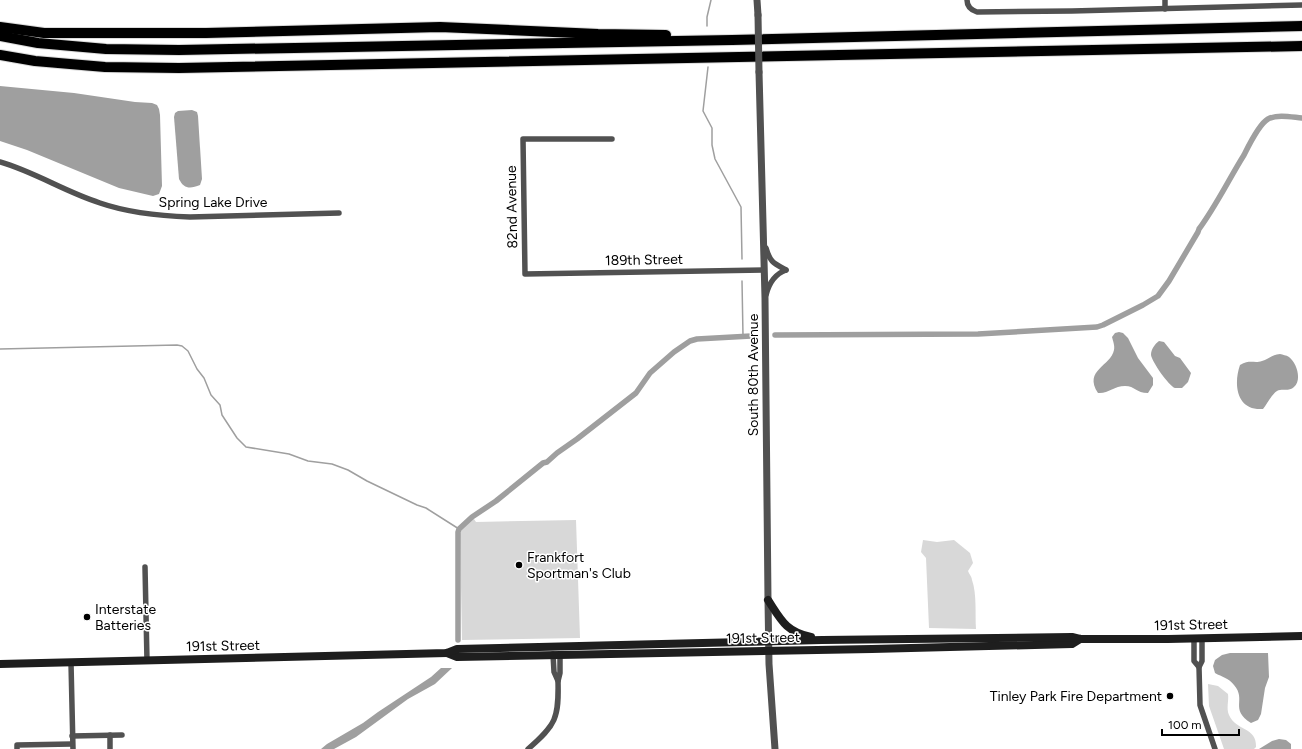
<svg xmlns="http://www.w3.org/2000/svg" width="1302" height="749" viewBox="0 0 1302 749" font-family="Figtree,sans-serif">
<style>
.green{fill:#d8d8d8}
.water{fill:#9f9f9f}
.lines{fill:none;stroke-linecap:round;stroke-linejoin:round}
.stream{stroke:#9f9f9f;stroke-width:1.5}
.canal{stroke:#9f9f9f;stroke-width:5.5}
.motorway-casing{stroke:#dbdbdb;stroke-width:12}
.minor{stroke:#515151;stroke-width:5.5}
.tertiary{stroke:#515151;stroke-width:7}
.secondary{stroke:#1e1e1e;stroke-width:8}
.motorway{stroke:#000;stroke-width:10}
.tertiary-bridge{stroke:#515151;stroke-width:7}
.poi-dot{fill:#000;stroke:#fff;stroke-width:1.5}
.labels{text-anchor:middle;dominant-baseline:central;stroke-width:3;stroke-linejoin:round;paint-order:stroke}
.street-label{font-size:14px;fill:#000;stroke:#fff}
.poi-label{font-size:14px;fill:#000;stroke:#fff;text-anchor:start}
</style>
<rect width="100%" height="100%" fill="#fff"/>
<g class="green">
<polygon points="472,516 476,522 576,520 580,638 462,640 460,533 464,522"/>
<path d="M923,540l14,2 17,-2 16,13 3,10 -5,8c1,3 4,6 4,9 5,14 3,34 4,49l-47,-1 -3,-70 -5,-6z"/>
<path d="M1208,684l10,2 10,8c1,7 -2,14 1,21 7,16 28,12 27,32l-2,2h-30l-15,-43z"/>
</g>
<g class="water">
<polygon points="0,86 74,93 135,102 152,103 157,105 159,109 160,115 162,186 159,194 153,196 119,188 27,150 0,141"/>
<path d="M192,110l5,2 1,4 4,63 -2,6c-10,4 -16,4 -21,-6l-5,-62 1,-4 3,-2z"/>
<path d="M1119,332l4,1 5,5 10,20 15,20v7l-5,8c-12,0 -13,-7 -23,-7 -11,0 -17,8 -27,7 -15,-23 13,-27 16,-43 1,-4 -1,-9 -2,-13l3,-4z"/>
<path d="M1159,341l5,1 4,5 7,9 5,2 11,15 -3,9 -6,6c-1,0 -6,0 -7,0 -6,-2 -23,-26 -24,-33 0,-6 4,-11 8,-14z"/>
<path d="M1280,354c3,1 6,1 9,3 8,6 13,23 5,30 -5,5 -12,1 -17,4 -5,3 -10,13 -14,18 -26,2 -30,-24 -23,-44 11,-6 14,-1 22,-4 7,-2 9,-6 18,-7z"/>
<path d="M1230,653h38l1,24 -4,11 -4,26 -3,6 -7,3c-22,-14 -4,-23 -17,-38 -5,-7 -12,-8 -19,-12l-2,-7 2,-6 7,-5z"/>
<polygon points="441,668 452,668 435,684 408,699 356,737 334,749 321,749 327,744 363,723 378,712 431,677"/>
<polygon points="1279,739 1286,740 1291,744 1291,749 1259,749 1272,741"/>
</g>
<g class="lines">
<g class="stream">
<polyline points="707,26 707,17 711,0"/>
<polyline points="708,67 703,111 712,128 712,145 715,159 741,207 742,259"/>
<polyline points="742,281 743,336"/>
<polyline points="0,349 177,345 182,346 188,351 197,369 204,378 211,395 220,405 222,415 237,438 246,447 289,454 308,461 332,464 348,470 367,481 417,505 426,508 459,529"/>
</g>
<g class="canal">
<path d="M775,335l203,-1 119,-7 6,-2 40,-20 15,-9 11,-15 29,-49 1,-3c17,-23 30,-50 45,-74 5,-10 15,-31 24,-36 10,-5 23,-2 34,-1"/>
<polyline points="458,640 458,532 459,529 472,517 496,501 543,463 547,462 557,453 577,439 636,393 650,373 674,352 690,341 697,339 751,336"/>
</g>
<g class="motorway-casing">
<g id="motorway">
<polyline points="0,27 44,33 206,33 440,27 598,34 666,35"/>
<polyline points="0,36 38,43 106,49 179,50 732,40 1302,26"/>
<polyline points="0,55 35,61 105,67 179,68 1302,46"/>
</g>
</g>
<g class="minor">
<path d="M967,0c0,7 4,10 10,12l95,-1 230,-6"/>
<polyline points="1165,0 1165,9"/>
<polyline points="612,139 523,139 525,274 764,270"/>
<path d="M0,162c35,10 65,30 100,41 29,10 60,13 90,14l149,-4"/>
<path d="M766,248c4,14 7,15 20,22"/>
<path d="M766,295c3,-12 9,-21 20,-25"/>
<polyline points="145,567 147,661"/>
<polyline points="1194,639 1194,661 1199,667 1200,705 1215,749"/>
<polyline points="553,654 554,672 558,681 560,673 560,654"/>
<polyline points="71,663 73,749"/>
<polyline points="1199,667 1202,661 1202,638"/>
<polyline points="110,735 110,749"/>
<polyline points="72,736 122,735"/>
<polyline points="17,749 17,745 72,744"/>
<path d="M528,749c28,-24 31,-31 30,-68"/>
</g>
<g class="tertiary">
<polyline points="757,0 758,15"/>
<polyline points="759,72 765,298 768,600 769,664 775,749"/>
</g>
<g class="secondary">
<path d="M768,600c13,20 18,32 43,37"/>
<polyline points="447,653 457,657 872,649 1072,644 1080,639"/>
<polyline points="0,664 447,653 457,649 822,640 1072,637 1080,639 1168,639 1302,636"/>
</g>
<use href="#motorway" class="motorway"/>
<polyline class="tertiary-bridge" points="758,15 759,72"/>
</g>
<g class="poi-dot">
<circle cx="519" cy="565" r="4"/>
<circle cx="87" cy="617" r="4"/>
<circle cx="1170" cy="696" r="4"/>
</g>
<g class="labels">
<g class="street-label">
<text x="213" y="202">Spring Lake Drive</text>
<text transform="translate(512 207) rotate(-91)">82nd Avenue</text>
<text transform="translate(644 260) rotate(-1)">189th Street</text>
<text transform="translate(753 375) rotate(-90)">South 80th Avenue</text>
<text transform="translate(1191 625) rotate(-1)">191st Street</text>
<text transform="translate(763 638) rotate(-1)">191st Street</text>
<text transform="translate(223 646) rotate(-1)">191st Street</text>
</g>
<g class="poi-label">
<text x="527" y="557">Frankfort<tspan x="527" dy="16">Sportman's Club</tspan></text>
<text x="95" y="609">Interstate<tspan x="95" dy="16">Batteries</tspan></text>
<text x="1162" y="696" text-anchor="end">Tinley Park Fire Department</text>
</g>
</g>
<path d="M1162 729v6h77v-6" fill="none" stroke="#000000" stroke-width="2"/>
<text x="1168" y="729" font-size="12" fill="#000000" stroke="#ffffff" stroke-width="3" paint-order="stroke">100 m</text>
</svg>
